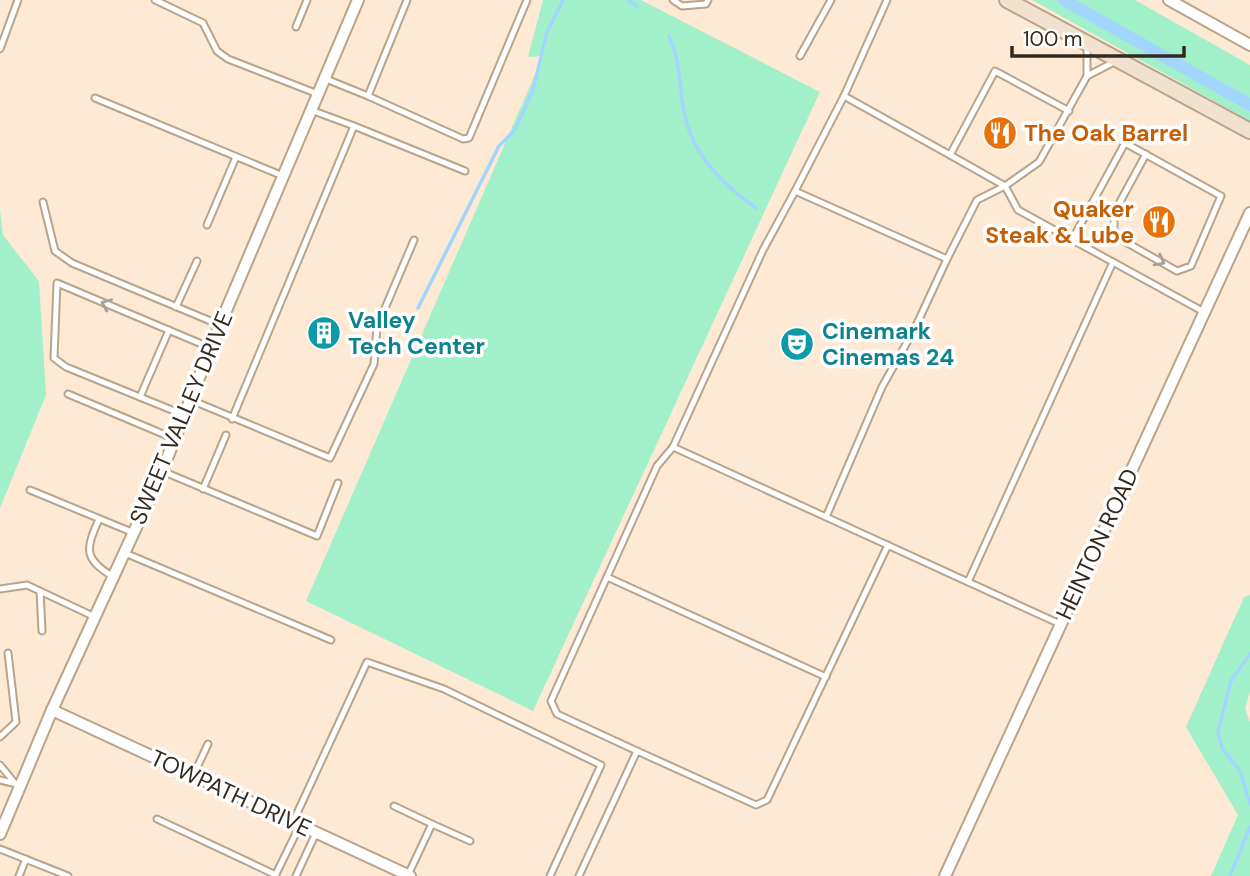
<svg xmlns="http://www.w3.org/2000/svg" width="1250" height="876" viewBox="0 0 1250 876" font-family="'DM Sans',sans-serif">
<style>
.green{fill:#a2f0c9}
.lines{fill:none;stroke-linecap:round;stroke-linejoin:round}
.stream{stroke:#a3d6fe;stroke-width:3.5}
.canal{stroke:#a3d6fe;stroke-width:12}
.lane-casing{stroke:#baa489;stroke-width:9}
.street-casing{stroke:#baa489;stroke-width:14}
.secondary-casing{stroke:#baa489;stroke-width:18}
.lane{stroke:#fff;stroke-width:5}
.street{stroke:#fff;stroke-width:10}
.secondary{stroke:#f0e2cf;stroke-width:14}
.oneway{stroke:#a39f9a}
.labels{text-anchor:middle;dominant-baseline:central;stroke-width:7;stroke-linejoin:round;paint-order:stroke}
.food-label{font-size:23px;font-weight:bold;fill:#c56008;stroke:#fff;text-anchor:start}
.culture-label{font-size:23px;font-weight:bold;fill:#0d838f;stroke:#fff;text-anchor:start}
.street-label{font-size:23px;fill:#332a1f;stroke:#fff}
</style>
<rect width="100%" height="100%" fill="#feead4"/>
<g class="green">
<polygon points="543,0 641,0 820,92 533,711 306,601 543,56 528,57"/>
<polygon points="1032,0 1135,0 1250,65 1250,121"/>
<polygon points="0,209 3,235 39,281 46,395 0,508"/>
<polygon points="1250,595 1250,691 1245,709 1250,722 1250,876 1211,876 1238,815 1186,727 1244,597"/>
</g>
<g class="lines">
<g class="stream">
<polyline points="629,0 637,7"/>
<path d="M669,36c10,22 10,40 13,63 5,50 35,81 74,109"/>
<polyline points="418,308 499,146 515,130 533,90 547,32 563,0"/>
<polyline points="1250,654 1231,681 1218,732 1222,748 1240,771 1250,804"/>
<polyline points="1230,876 1250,827"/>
</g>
<polyline class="canal" points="1064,0 1250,105"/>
<g class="lane-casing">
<g id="lane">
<polyline points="155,0 203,23 217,51 228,59 318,94"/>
<polyline points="407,0 368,96 463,139 469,138 527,0"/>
<polyline points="673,0 682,6 706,4 708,0"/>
<polyline points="887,0 844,96 950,155"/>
<polyline points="296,27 307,0"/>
<polyline points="1087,45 1087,76"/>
<polyline points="0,49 18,0"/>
<polyline points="800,56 831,0"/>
<polyline points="1116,61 1087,76 1039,162 1005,186 1018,210 1204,312"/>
<polyline points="326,79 368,96"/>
<polyline points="844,96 795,191 947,259 977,200 1005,186"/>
<polyline points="95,98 283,176"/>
<polyline points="311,110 354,126"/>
<polyline points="1005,186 950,155 995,71 1069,111"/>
<polyline points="43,202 55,251 72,263 220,325"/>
<polyline points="207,225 236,157"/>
<polyline points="1072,240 1125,143 1221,196 1191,266 1177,271 1122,240 1114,230 1114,213 1146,154"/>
<polyline points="947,259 915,328 882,387 826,517 1060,624"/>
<polyline points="176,307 197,261"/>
<polyline points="68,394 175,439"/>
<polyline points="140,397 169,330"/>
<polyline points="191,400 330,458 374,364 377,327 414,240"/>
<polyline points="184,415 66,367 54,358 57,283 211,348"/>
<polyline points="232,419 354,126 465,171"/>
<polyline points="673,447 763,250 795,191"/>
<polyline points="162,471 317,536 338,483"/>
<polyline points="203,489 226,435"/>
<polyline points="30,490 134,533"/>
<path d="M99,519c-13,30 -16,39 13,57"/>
<polyline points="125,553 331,640"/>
<polyline points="607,577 657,466 673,447 826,517"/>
<polyline points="968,582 1113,262"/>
<polyline points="0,589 27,585 95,617"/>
<polyline points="40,591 42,631"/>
<polyline points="0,737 16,722 8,653"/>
<polyline points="637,751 557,714 551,701 607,577 826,677"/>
<polyline points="0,765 14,782"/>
<polyline points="193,776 208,744"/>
<polyline points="0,780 21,785"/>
<polyline points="394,806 432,824"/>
<polyline points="157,819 276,875"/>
<polyline points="293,822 367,662 444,689 601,765 550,876"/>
<polyline points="0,849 68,876"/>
<polyline points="408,875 432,824 470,841"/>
<polyline points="19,876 26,859"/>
<polyline points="275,876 300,825"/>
<polyline points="296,876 316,833"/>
<polyline points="579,876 637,751 756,805 767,800 888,545"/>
</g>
</g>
<g class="street-casing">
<g id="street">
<polyline points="1169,0 1250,45"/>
<polyline points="52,710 410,876"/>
<polyline points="0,834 52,710 162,471 222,320 358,0"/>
<polyline points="945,876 1250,213"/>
</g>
</g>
<g class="secondary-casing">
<polyline id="secondary" points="1007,0 1250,131"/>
</g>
<use href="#lane" class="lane"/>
<use href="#street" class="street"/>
<use href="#secondary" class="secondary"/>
</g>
<defs><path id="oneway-chevron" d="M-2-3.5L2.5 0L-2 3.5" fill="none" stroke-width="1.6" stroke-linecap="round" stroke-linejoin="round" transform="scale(1.75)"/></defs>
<g class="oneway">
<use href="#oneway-chevron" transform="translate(1160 261) rotate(28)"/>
<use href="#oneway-chevron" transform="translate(106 304) rotate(-157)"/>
</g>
<defs>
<g id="restaurant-disc" transform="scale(1.75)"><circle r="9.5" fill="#e8710a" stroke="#fff"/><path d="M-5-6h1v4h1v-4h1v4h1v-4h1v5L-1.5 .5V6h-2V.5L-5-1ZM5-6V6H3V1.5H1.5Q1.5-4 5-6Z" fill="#fff"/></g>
<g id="building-disc" transform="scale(1.75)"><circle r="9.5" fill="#0f9aa8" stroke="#fff"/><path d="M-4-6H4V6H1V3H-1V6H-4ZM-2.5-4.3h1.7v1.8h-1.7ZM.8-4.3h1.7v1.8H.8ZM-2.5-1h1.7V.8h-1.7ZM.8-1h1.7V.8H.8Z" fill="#fff"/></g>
<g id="theatre-disc" transform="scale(1.75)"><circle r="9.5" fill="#0f9aa8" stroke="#fff"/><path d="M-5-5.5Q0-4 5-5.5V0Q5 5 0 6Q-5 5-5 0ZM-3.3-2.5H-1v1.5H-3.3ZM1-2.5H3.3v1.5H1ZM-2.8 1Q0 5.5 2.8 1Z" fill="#fff"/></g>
</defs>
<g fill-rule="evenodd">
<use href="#restaurant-disc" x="1000" y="133"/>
<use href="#restaurant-disc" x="1159" y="222"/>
<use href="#building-disc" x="324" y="333"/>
<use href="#theatre-disc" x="797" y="344"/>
</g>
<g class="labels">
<g class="food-label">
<text x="1024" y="133">The Oak Barrel</text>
<text x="1134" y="209" text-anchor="end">Quaker<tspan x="1134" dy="26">Steak &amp; Lube</tspan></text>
</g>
<g class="culture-label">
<text x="348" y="320">Valley<tspan x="348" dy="26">Tech Center</tspan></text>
<text x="822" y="331">Cinemark<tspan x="822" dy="26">Cinemas 24</tspan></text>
</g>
<g class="street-label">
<text transform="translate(181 418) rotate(-67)">SWEET VALLEY DRIVE</text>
<text transform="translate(1097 544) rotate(-65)">HEINTON ROAD</text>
<text transform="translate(231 793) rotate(25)">TOWPATH DRIVE</text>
</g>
</g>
<path d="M1012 46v10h172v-10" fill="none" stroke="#332a1f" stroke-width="3.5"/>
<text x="1023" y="46" font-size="21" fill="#332a1f" stroke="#ffffff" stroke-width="5" paint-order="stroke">100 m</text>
</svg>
